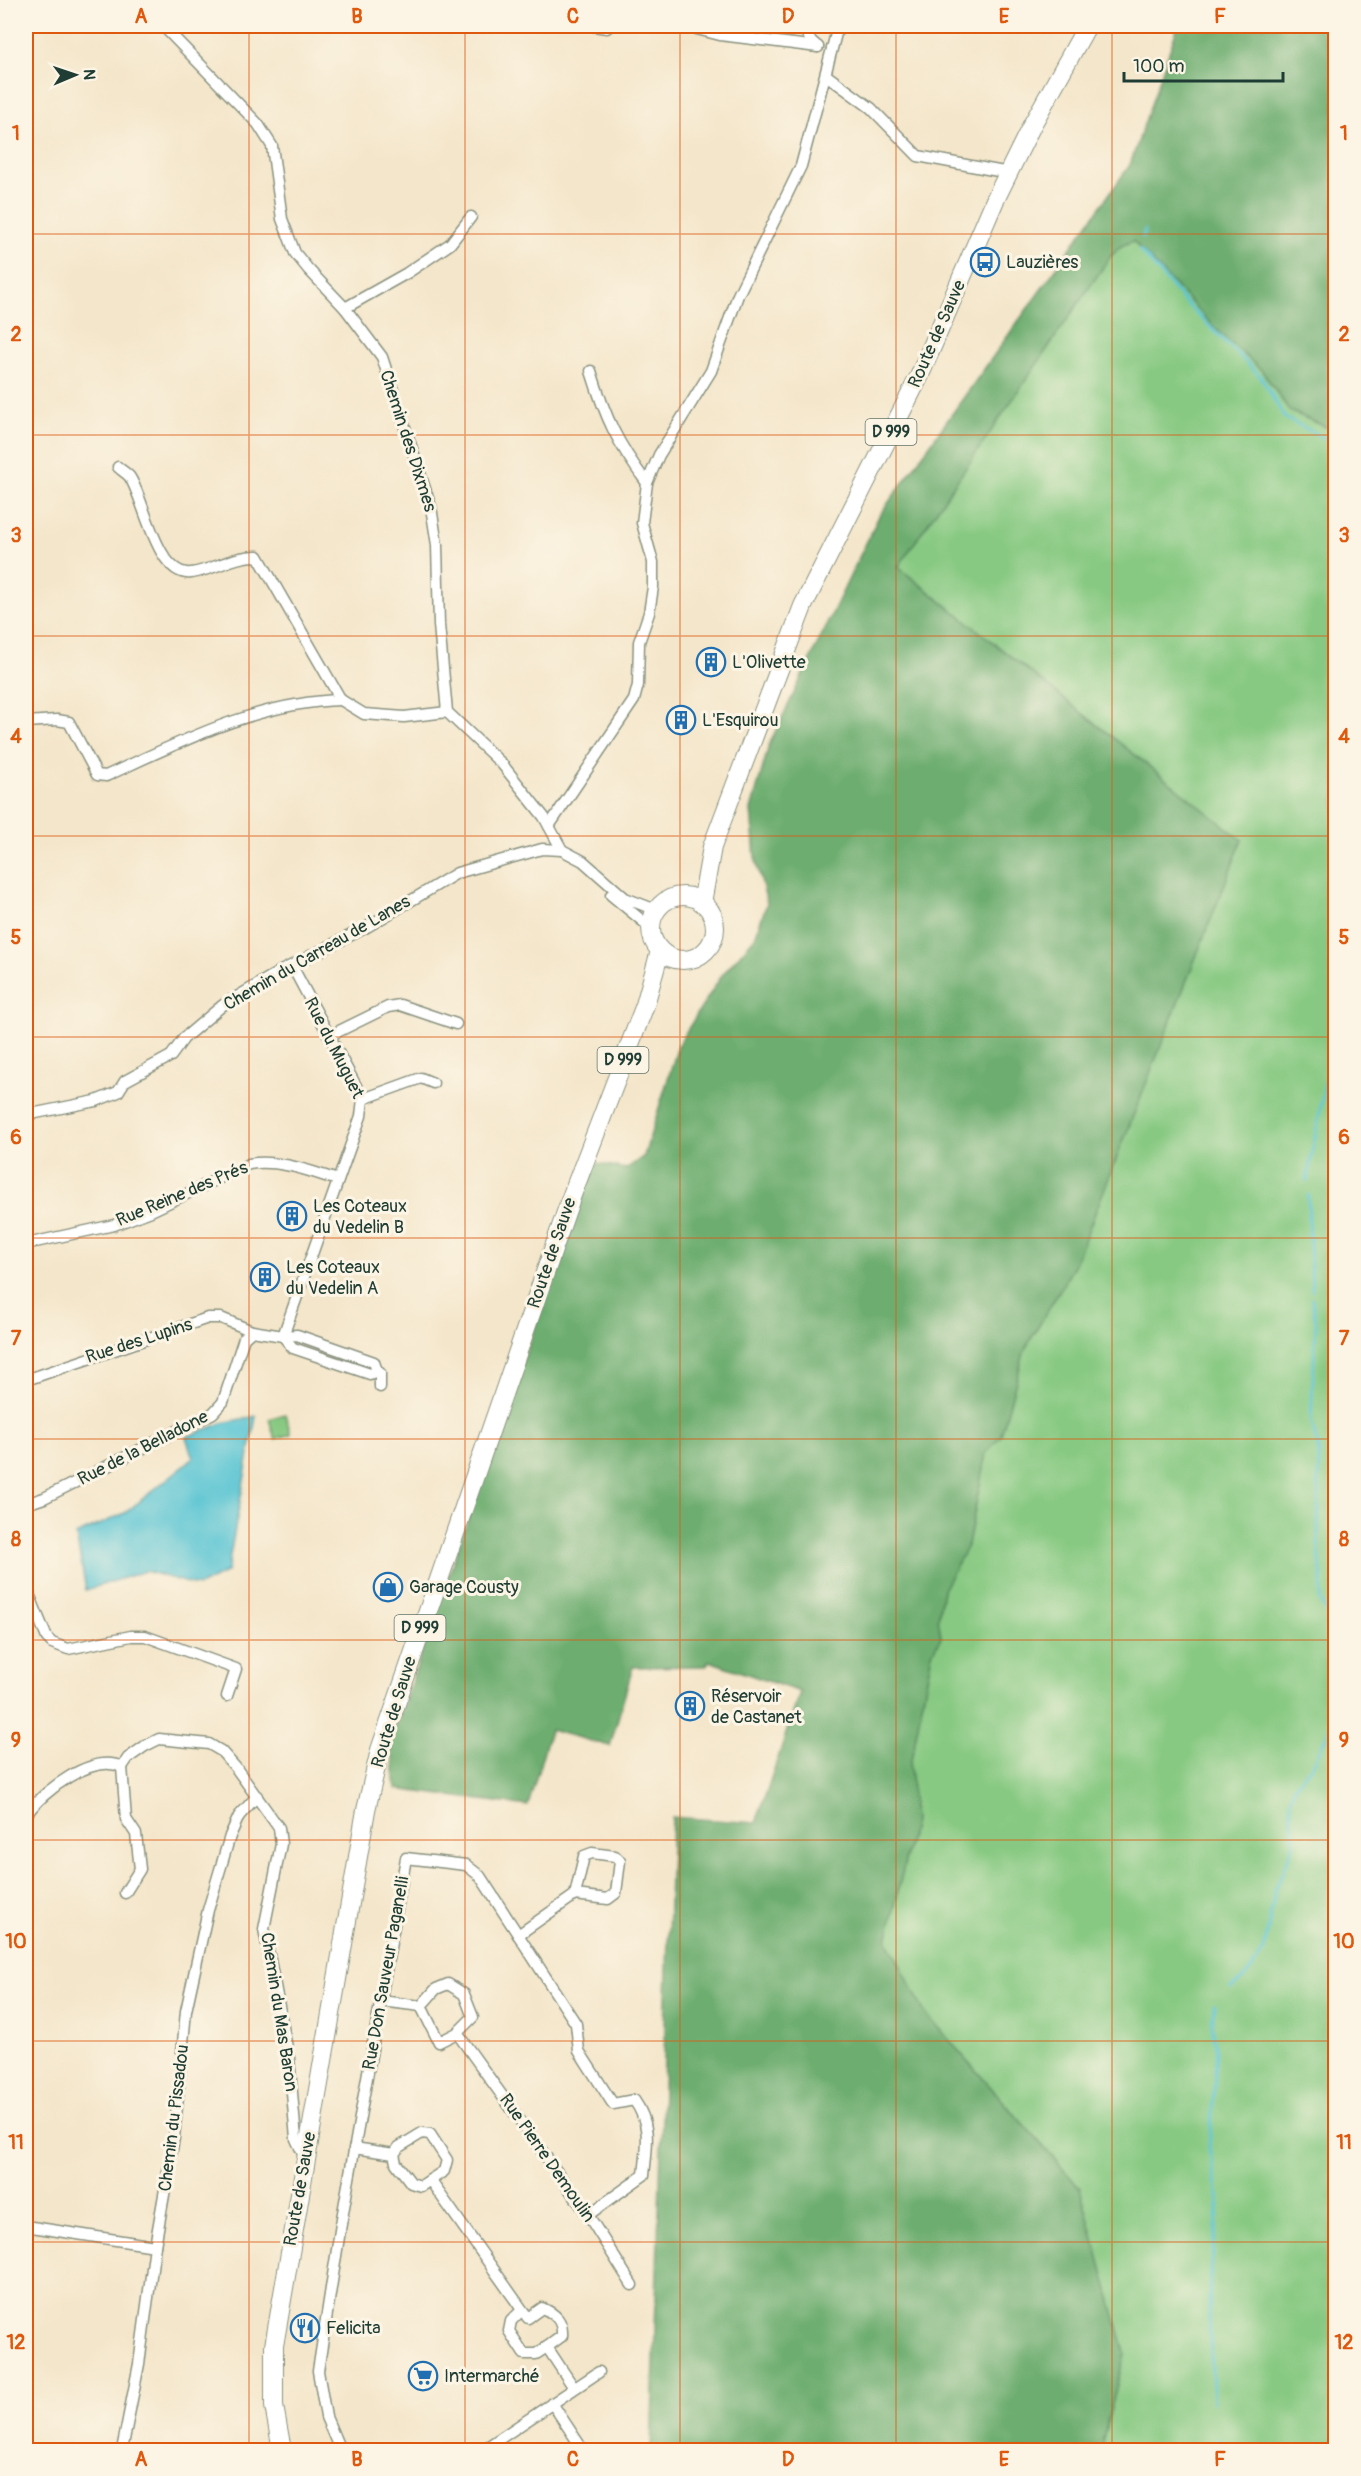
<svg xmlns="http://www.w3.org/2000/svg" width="1361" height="2476" viewBox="0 0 1361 2476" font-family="Pangolin,sans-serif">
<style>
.green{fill:#87c982;stroke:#53835b;stroke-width:1.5}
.forest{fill:#6dad70;stroke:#467552;stroke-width:1.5}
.water{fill:#59c4d3;stroke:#3c8084;stroke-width:1.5}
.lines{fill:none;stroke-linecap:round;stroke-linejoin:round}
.stream{stroke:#59c4d3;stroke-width:3}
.street-casing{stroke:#8a927f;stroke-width:13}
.primary-casing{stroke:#8a927f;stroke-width:20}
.street{stroke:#fff;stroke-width:10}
.primary{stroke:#fff;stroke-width:18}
.grid{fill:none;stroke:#de580e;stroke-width:1.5;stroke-opacity:0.55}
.labels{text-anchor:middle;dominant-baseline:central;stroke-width:6;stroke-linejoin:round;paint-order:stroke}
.shield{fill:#fcf5e5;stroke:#617469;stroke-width:1.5}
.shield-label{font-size:16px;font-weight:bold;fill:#1f3d34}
.poi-label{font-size:18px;fill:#1f3d34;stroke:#fcf5e5;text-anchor:start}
.street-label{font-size:18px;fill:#1f3d34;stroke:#fcf5e5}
.neatline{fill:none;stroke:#de580e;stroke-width:2}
.grid-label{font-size:20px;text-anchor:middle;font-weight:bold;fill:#de580e}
</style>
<rect width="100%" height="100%" fill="#fcf5e5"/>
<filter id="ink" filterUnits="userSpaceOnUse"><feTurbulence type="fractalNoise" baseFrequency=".0167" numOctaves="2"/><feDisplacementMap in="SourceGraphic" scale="12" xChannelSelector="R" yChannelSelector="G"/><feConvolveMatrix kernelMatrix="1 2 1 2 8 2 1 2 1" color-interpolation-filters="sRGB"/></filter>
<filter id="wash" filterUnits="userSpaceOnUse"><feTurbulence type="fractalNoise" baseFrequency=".008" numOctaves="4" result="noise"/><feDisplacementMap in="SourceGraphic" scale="24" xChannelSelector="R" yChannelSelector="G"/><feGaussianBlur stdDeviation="1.35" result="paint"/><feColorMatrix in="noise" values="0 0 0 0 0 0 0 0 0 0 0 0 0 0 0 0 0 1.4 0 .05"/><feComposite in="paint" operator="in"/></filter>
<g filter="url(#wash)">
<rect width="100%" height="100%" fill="#f4e6ca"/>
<g class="green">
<polygon points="1133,241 1217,330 1262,371 1289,411 1328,428 1335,435 1335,2450 1100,2450 1125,2353 1080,2188 925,2013 887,1940 914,1821 910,1765 932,1653 941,1637 938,1618 943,1590 968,1544 986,1453 1001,1435 1025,1349 1074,1266 1242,840 898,567 1110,257 1121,246"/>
<polygon points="285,1414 291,1434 275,1439 269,1419"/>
</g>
<polygon class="forest" points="1178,26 1335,26 1335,435 1328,428 1290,411 1262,371 1217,330 1133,241 1121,246 1110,257 898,567 1242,840 1074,1266 1025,1349 1001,1435 986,1453 968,1544 943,1590 938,1618 941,1637 932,1653 910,1765 914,1821 887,1940 925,2013 1080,2188 1125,2353 1100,2450 651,2450 672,1817 756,1823 800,1692 709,1661 706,1666 633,1667 610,1746 550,1730 528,1806 396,1789 391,1741 592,1162 626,1169 644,1156 679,1043 722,975 755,937 767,903 755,857 751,810 769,745 879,516 1130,165"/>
<polygon class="water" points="256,1416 227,1572 199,1586 145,1571 86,1590 76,1535 125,1513 193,1458 186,1437 222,1423"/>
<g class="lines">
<g class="stream">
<polyline points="1143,237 1145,230"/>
<polyline points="1140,250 1185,302 1261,377 1285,418 1325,438 1336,447"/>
<polyline points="1307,1181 1336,1024"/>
<polyline points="1308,1195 1312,1291"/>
<polyline points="1312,1299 1316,1323 1311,1419 1319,1453 1318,1539 1322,1581 1320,1600 1328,1616 1336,1622"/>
<polyline points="1231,1988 1246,1977 1264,1950 1275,1891 1294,1843 1290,1801 1294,1787 1314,1763 1336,1714"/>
<polyline points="1214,2403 1209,2317 1210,2278 1219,2202 1209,2148 1217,2051 1212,2027 1214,2005"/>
<polyline points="1219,2438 1224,2450"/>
</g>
</g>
</g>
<g filter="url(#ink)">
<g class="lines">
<g class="street-casing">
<g id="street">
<polyline points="163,26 258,124 272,146 282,219 295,253 308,269 345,308 382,357 431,507 437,545 439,625 447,712 502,764 544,817 562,850 583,861 625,898 656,910"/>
<polyline points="594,26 607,28 609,26"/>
<polyline points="685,26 720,35 818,47"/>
<polyline points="803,26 811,41 818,47"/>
<polyline points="826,75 871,108 918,156 1009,173"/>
<polyline points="345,308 407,273 450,244 471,217"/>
<path d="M591,371c15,48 26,72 56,112"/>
<path d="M118,467c3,3 8,6 11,9 15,20 27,101 62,97 24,-3 43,-18 67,-17l83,144 23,14 40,3 43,-5"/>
<path d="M26,722l31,-2 12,2 28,53 9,1c74,-34 152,-74 235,-76"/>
<polyline points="549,826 634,700 638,685 639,642 649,613 653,587 653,562 642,523 647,483 659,455 711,371 738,295 801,166 838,26"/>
<polyline points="611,895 651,928"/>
<polyline points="329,1036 388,1007 400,1005 456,1024"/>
<polyline points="363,1099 421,1078 433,1083"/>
<polyline points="26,1115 96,1101 118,1092 125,1081 171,1056 184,1038 223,1005 279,972 367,927 457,873 542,849 562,850"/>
<path d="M26,1244l88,-19 37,-14 98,-47c30,-5 60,7 89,16"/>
<polyline points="283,1336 361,1116 363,1099 292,966"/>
<polyline points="283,1336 293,1348 370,1374 377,1371"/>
<polyline points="26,1380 208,1318 221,1318 252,1331"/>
<polyline points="26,1504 44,1498 213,1413 223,1402 244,1338 252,1331 283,1336 297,1335 374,1362 377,1371 380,1373 380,1387"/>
<polyline points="26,1587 47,1638 52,1643 68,1649 131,1636 145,1636 236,1669 227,1696"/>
<polyline points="122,1767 126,1819 136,1834 140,1869 125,1893"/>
<path d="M26,1815c17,-24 66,-62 96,-48l6,-9 17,-12 14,-7 50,5 12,7 15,17 43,60 2,16 -17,85 25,129 7,81 9,19"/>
<polyline points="518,1935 575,1895 608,1899 616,1893 620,1861 615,1856 592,1853 584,1856 575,1895"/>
<polyline points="381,2001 421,2006 436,1989 448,1984 464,1994 473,2017 457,2033"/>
<polyline points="421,2006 439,2042 457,2033 588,2215 632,2285"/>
<polygon points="422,2133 430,2134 447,2160 444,2171 421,2186 411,2183 396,2163 394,2154 399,2147"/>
<polyline points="354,2148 394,2154"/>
<path d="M430,2180l98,138 14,-10c14,6 21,13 20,28l-15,11 27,41"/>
<polyline points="26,2233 32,2227 155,2246"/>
<polyline points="522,2310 511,2321 509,2331 524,2354 536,2354 547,2347"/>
<polyline points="552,2403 583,2450"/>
<polyline points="122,2450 139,2364 155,2246 174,2138 186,2011 208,1910 230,1836 239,1816 257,1796"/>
<path d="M340,2450l-14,-33 -8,-46 23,-147 65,-366 60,7 14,11 96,148 3,27 34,53 21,-4c18,25 13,46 10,75l-56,40"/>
<polyline points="483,2450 599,2372"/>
</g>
</g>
<g class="primary-casing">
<g id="primary">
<circle cx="683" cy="928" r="32"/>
<polyline points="702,903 712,847 803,606 919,377 995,200 1032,125 1087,26"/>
<polyline points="282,2450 274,2406 274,2346 366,1810 380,1750 572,1195 645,1005 660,951"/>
</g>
</g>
<use href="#street" class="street"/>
<use href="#primary" class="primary"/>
</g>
</g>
<path class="grid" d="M249,26v2424M465,26v2424M680,26v2424M896,26v2424M1112,26v2424M26,234h1310M26,435h1310M26,636h1310M26,836h1310M26,1037h1310M26,1238h1310M26,1439h1310M26,1640h1310M26,1840h1310M26,2041h1310M26,2242h1310"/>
<defs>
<g id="bus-ring" transform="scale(1.5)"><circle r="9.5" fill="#fcf5e5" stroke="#1f6fb2" stroke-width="1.5"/><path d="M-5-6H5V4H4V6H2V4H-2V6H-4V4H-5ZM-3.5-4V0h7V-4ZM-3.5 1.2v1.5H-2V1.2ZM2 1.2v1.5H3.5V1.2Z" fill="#1f6fb2"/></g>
<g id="building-ring" transform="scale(1.5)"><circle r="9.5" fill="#fcf5e5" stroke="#1f6fb2" stroke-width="1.5"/><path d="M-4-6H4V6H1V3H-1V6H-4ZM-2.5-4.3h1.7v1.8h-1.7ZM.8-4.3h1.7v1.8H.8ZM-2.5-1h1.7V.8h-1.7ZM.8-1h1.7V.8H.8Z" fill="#1f6fb2"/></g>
<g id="shop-ring" transform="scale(1.5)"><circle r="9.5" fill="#fcf5e5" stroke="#1f6fb2" stroke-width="1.5"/><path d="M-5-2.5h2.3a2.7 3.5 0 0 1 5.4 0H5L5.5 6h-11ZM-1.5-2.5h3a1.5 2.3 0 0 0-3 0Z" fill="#1f6fb2"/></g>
<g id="restaurant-ring" transform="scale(1.5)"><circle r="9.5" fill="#fcf5e5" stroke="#1f6fb2" stroke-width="1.5"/><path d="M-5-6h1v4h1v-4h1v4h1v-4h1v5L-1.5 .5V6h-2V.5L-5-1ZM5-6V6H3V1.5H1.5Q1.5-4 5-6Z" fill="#1f6fb2"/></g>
<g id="supermarket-ring" transform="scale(1.5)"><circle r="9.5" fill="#fcf5e5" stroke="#1f6fb2" stroke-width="1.5"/><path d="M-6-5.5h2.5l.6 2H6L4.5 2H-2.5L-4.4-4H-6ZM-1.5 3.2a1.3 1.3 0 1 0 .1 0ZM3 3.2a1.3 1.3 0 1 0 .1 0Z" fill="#1f6fb2"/></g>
</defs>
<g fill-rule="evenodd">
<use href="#bus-ring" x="985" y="262"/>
<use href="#building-ring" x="711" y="662"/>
<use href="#building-ring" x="681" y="720"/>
<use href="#building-ring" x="292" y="1216"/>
<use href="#building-ring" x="265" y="1277"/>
<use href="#shop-ring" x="388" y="1587"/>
<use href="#building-ring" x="690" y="1706"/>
<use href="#restaurant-ring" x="305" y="2328"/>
<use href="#supermarket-ring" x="423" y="2376"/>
</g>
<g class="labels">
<g class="shield">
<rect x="865.5" y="419" width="51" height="26" rx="4.5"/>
<rect x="597.5" y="1047" width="51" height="26" rx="4.5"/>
<rect x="394.5" y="1615" width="51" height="26" rx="4.5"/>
</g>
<g class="shield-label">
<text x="891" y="432">D 999</text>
<text x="623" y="1060">D 999</text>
<text x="420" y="1628">D 999</text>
</g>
<g class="poi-label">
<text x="1006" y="262">Lauzières</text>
<text x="732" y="662">L'Olivette</text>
<text x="702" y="720">L'Esquirou</text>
<text x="313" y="1206">Les Coteaux<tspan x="313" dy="21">du Vedelin B</tspan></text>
<text x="286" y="1267">Les Coteaux<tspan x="286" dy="21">du Vedelin A</tspan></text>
<text x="409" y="1587">Garage Cousty</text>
<text x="711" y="1696">Réservoir<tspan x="711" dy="21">de Castanet</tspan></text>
<text x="326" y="2328">Felicita</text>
<text x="444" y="2376">Intermarché</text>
</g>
<g class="street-label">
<text transform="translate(937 334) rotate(-66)">Route de Sauve</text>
<text transform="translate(408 441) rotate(72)">Chemin des Dixmes</text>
<text transform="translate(317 953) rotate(-30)">Chemin du Carreau de Lanes</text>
<text transform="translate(334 1048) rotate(63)">Rue du Muguet</text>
<text transform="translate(182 1194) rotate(-23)">Rue Reine des Prés</text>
<text transform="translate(552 1253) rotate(-71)">Route de Sauve</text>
<text transform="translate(139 1341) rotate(-18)">Rue des Lupins</text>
<text transform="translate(143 1448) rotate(-27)">Rue de la Belladone</text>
<text transform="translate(394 1712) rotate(-73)">Route de Sauve</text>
<text transform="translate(386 1973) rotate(-80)">Rue Don Sauveur Paganelli</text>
<text transform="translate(279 2012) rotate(81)">Chemin du Mas Baron</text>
<text transform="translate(174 2118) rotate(-83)">Chemin du Pissadou</text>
<text transform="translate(547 2158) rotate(55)">Rue Pierre Demoulin</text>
<text transform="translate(300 2189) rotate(-80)">Route de Sauve</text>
</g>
</g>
<rect width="1361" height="2476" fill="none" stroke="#fcf5e5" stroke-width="66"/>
<g transform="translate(75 75) rotate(88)" stroke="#fcf5e5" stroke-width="4.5" paint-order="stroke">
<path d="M0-4.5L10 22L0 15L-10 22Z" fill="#1f3d34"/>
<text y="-9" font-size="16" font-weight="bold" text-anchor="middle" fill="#1f3d34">N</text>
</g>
<path d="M1124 72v9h159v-9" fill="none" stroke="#1f3d34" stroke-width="3"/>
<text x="1133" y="72" font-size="18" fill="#1f3d34" stroke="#fcf5e5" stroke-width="4.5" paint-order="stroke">100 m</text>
<rect x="33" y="33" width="1295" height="2410" class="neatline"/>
<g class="grid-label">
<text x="141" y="23">A</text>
<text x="357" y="23">B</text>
<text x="573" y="23">C</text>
<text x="788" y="23">D</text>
<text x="1004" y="23">E</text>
<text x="1220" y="23">F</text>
<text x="16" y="140">1</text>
<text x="1344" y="140">1</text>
<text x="16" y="341">2</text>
<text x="1344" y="341">2</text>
<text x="16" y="542">3</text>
<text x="1344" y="542">3</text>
<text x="16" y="743">4</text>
<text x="1344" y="743">4</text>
<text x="16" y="944">5</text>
<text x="1344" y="944">5</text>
<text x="16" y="1144">6</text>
<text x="1344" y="1144">6</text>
<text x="16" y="1345">7</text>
<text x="1344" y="1345">7</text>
<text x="16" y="1546">8</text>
<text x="1344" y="1546">8</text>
<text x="16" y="1747">9</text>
<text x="1344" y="1747">9</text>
<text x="16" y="1948">10</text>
<text x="1344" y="1948">10</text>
<text x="16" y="2149">11</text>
<text x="1344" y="2149">11</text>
<text x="16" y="2349">12</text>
<text x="1344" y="2349">12</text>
<text x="141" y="2466">A</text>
<text x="357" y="2466">B</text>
<text x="573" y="2466">C</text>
<text x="788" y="2466">D</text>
<text x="1004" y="2466">E</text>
<text x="1220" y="2466">F</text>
</g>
</svg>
